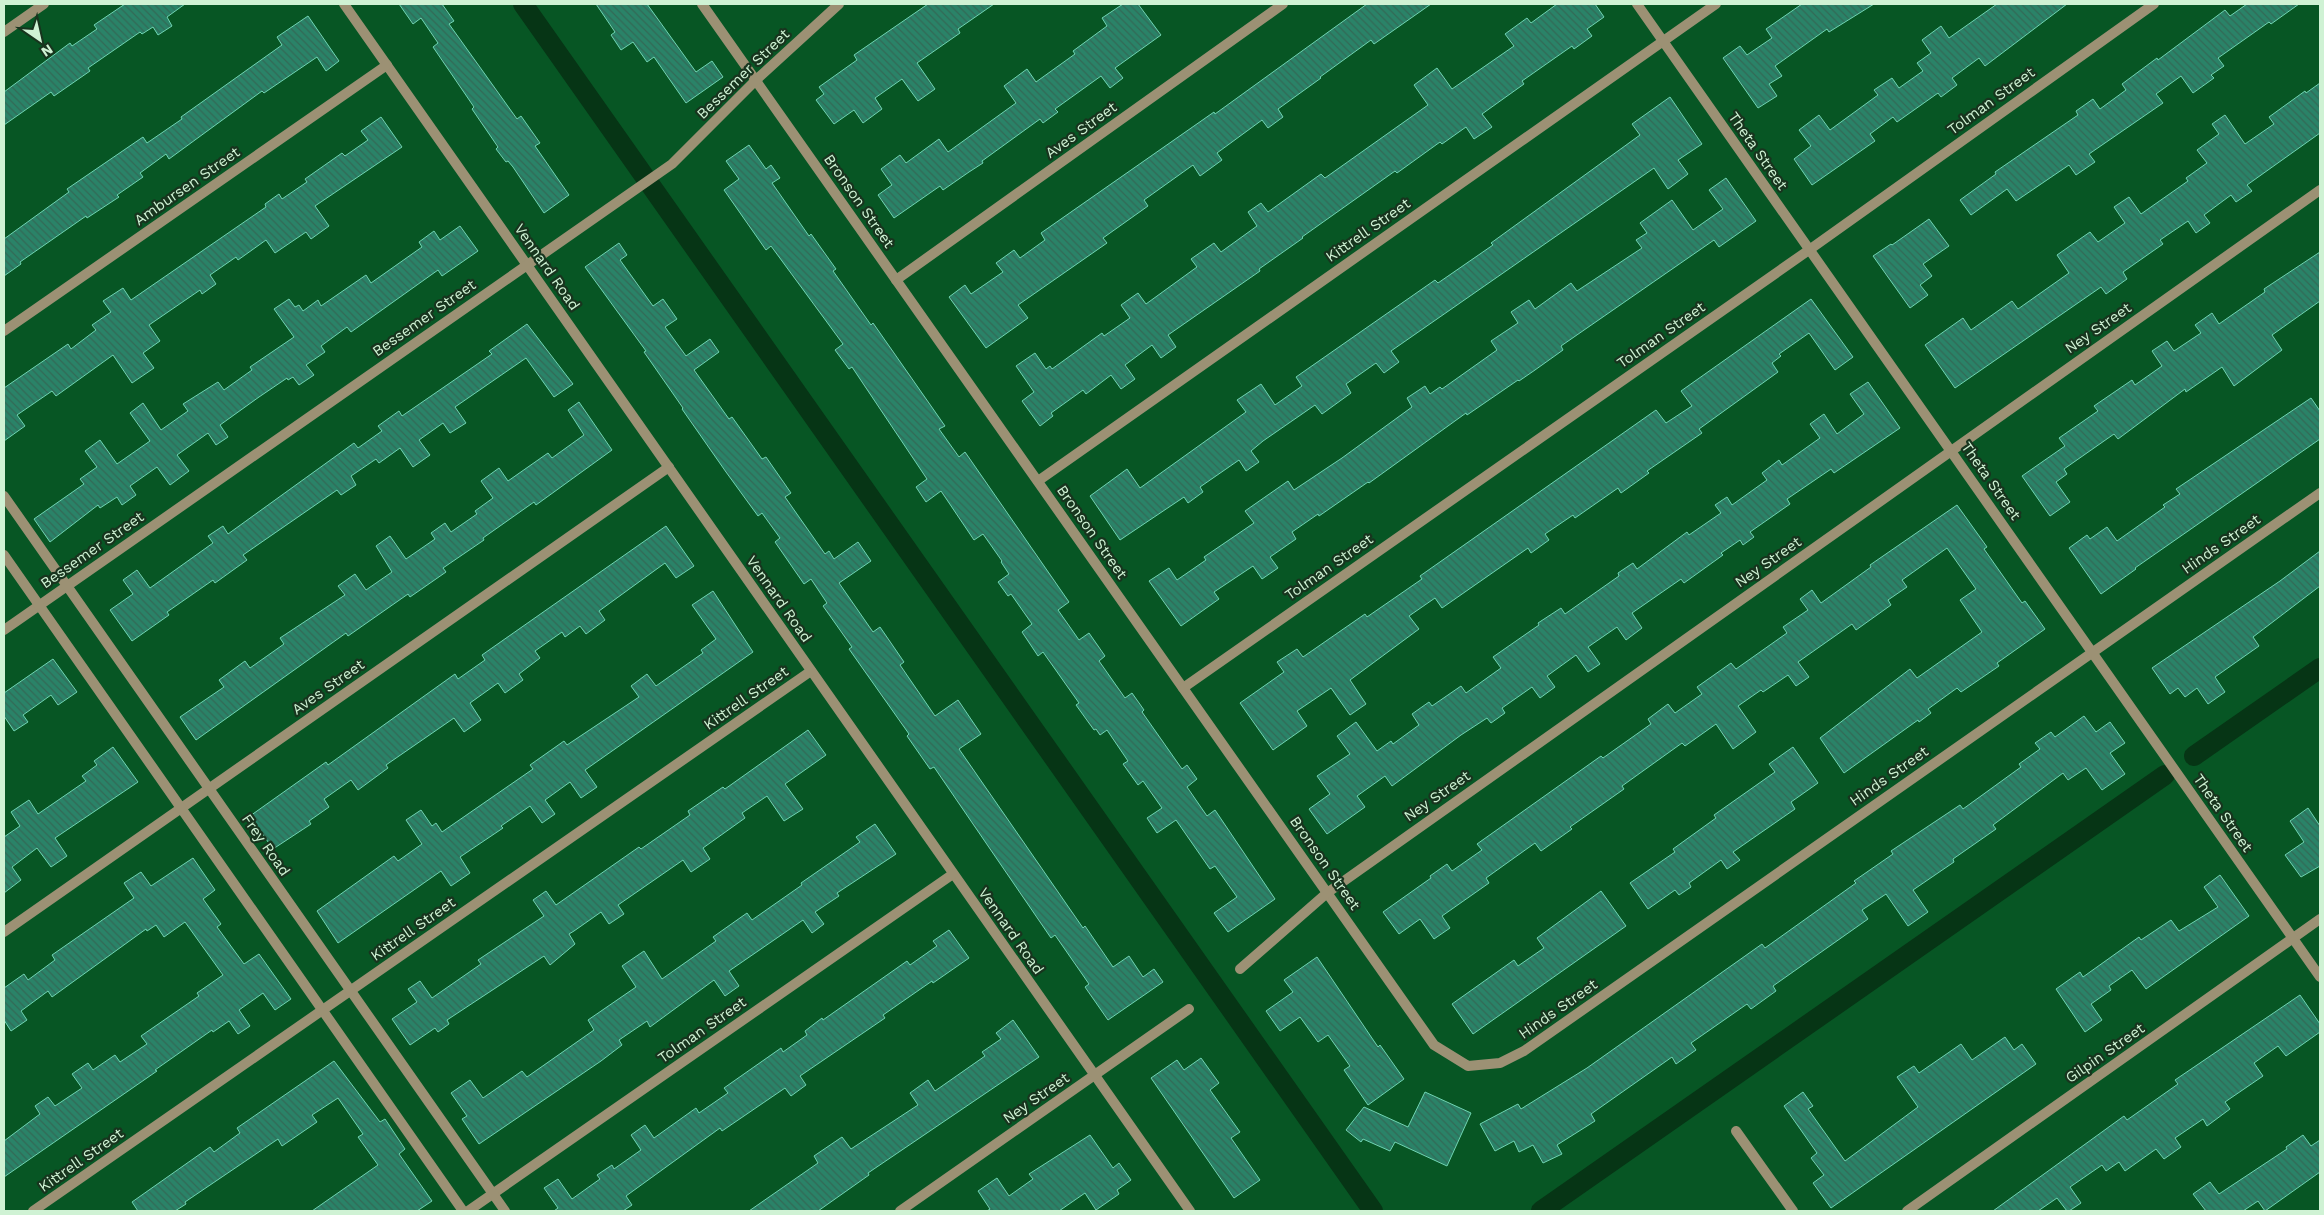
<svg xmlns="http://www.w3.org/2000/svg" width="2324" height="1215" viewBox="0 0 2324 1215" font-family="'Work Sans',sans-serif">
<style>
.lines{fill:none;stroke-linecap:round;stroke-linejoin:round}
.canal{stroke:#063515;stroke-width:20}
.building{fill:url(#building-back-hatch);stroke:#70d4b2}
.minor{stroke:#9c9174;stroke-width:10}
.tertiary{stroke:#9c9174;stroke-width:10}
.labels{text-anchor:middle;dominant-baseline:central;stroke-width:4.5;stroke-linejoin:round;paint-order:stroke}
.street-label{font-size:15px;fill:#cff2d4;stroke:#18341e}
</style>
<defs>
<pattern id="building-back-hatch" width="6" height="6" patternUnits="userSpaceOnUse" patternTransform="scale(1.25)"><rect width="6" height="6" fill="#2a8368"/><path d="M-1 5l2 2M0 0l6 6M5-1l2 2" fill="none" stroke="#336956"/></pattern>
</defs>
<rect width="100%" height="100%" fill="#075624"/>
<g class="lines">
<g class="canal">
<polyline points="523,4 1373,1211"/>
<polyline points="2194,756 2320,668"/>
<polyline points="1541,1211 2165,775"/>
</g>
</g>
<g class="building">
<polygon points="125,4 185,4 167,17 172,26 158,35 153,27 142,34 140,32 88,68 90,71 54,96 51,92 4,125 4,92 70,43 72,46 97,29 94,25"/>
<polygon points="399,4 442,4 454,21 449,24 517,119 521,116 540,143 535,146 569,195 544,213 513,167 508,161 506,162 496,149 498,147 472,109 474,107 433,47 438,43 421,18 413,24"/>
<polygon points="596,4 647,4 696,72 712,61 723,77 686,103 654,57 647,62 633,42 621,50 611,35 615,32"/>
<polygon points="928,4 994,4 958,29 960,33 917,63 935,89 918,101 902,79 875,98 882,109 863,123 854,110 834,124 816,100 824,94 819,87 857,60 854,55"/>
<polygon points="1123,4 1138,4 1161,35 1115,68 1123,78 1110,88 1101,76 1055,109 1058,112 1043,123 1040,119 982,161 983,163 969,172 943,190 940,186 894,218 878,195 892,185 881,169 900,155 906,163 939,139 948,152 1016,103 1004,86 1027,69 1036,82 1075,54 1073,51 1107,26 1102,18"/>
<polygon points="1367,4 1431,4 1374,44 1371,40 1320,77 1321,78 1278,109 1283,117 1268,128 1262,120 1217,153 1222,160 1200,176 1193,165 1144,200 1148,206 1103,238 1107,243 1018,305 1028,318 986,348 949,297 965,285 971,294 1003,272 996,263 1014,250 1020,258 1045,240 1041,233 1214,112 1215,114"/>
<polygon points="1557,4 1595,4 1604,17 1587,29 1592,36 1574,49 1572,46 1522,81 1524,84 1482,114 1492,127 1474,139 1466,127 1442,144 1440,142 1397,173 1395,171 1302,237 1303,238 1259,269 1260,271 1168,335 1176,347 1161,358 1152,345 1125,365 1135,379 1121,389 1111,375 1086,394 1083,390 1051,413 1053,416 1040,426 1022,401 1034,392 1016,366 1035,353 1046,369 1050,366 1052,369 1102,333 1104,336 1130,318 1121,305 1138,293 1146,304 1197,267 1191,259 1214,243 1221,252 1257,226 1248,212 1261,203 1268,212 1321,174 1325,178 1428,105 1414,85 1437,68 1452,89 1514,46 1505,34 1527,18 1531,23"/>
<polygon points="1802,4 1874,4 1829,32 1827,29 1775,66 1782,76 1769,84 1777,96 1758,108 1723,58 1740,46 1747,55 1772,38 1766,29"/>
<polygon points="1997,4 2067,4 1985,66 1979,58 1952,78 1957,85 1941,97 1938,93 1897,122 1893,117 1870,134 1875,141 1812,185 1794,159 1811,146 1799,130 1819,115 1830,130 1878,95 1874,90 1892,78 1899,88 1923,71 1917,63 1931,53 1922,40 1941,26 1949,38"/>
<polygon points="2247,4 2299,4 2271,24 2269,22 2218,58 2224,66 2211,75 2214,78 2193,93 2181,76 2156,94 2163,103 2089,154 2095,162 2076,175 2069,165 2016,201 2007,189 1971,215 1960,200 1996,174 1995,172 2078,115 2076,111 2093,99 2100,109 2126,90 2122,84 2157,58 2158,60 2225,10 2230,16"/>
<polygon points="308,16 339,61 326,71 317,57 264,93 262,91 169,159 166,154 140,173 143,177 117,195 119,197 87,218 86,216 20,262 21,264 4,276 4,239 69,192 67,189 143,137 147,143 182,119 181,117 282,45 277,37"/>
<polygon points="2320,83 2320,133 2247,185 2252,191 2236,202 2231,195 2204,215 2210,223 2196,233 2188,221 2160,240 2163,244 2123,272 2127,279 2106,294 2101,287 1955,388 1925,345 1963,318 1971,330 2012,301 2018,309 2069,273 2057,255 2090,232 2098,242 2125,223 2114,207 2129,197 2141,214 2188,181 2186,178 2207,163 2197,150 2219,134 2212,124 2225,115 2245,144 2274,124 2269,117 2305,91 2306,93"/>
<polygon points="1670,97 1702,144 1678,160 1688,174 1668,189 1654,168 1391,351 1399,362 1384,373 1376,363 1346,384 1351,393 1322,414 1315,405 1263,441 1251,451 1259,462 1246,471 1239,460 1200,487 1203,492 1188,503 1184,497 1120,540 1090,496 1127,469 1140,488 1246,412 1237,400 1261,384 1275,405 1302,386 1296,377 1435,280 1438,283 1493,245 1491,243 1640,135 1632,124"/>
<polygon points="381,117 402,147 315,206 329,226 311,239 306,232 275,253 266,240 238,260 236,257 210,275 216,284 202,294 200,290 149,325 160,341 143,353 154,368 132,383 113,355 56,396 52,391 17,415 25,426 4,441 4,388 68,344 71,349 96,330 92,325 111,312 103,301 123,288 131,300 266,207 265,204 279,194 282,199 307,182 305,179 342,153 345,156 368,140 361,131"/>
<polygon points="749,145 766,169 771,165 780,178 772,183 809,236 811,234 836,269 833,271 871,325 873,323 945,426 939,429 959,457 965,452 1069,602 1058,610 1079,640 1089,633 1105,656 1099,661 1125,698 1132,693 1144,710 1142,712 1182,769 1187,765 1197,779 1187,787 1207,816 1215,810 1275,899 1228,932 1214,913 1237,897 1215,866 1210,869 1176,820 1157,833 1147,818 1162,808 1143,781 1138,785 1123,764 1128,761 1107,730 1100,735 1096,729 1094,730 1076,705 1079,703 1043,652 1038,656 1022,632 1032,624 1011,594 1008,596 998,582 1009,574 1001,562 1002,561 983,534 974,540 941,491 926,502 916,487 927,479 852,367 849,369 835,350 843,344 771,246 766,250 724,190 739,179 726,161"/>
<polygon points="1726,178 1756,221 1719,247 1714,240 1561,346 1563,350 1535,370 1519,381 1518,380 1467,415 1466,413 1369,483 1368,482 1319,516 1318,514 1292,532 1296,539 1270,557 1278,568 1262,579 1253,566 1214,592 1219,599 1181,626 1149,581 1169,568 1177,580 1206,560 1204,557 1254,523 1245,511 1288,481 1294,490 1342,458 1412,407 1407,398 1425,386 1430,394 1440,387 1442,389 1497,350 1491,341 1518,323 1511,312 1529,300 1535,309 1571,283 1577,291 1642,248 1636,240 1647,233 1640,223 1672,200 1693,230 1723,209 1709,190"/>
<polygon points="1929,219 1949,246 1923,264 1932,276 1920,285 1928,295 1910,308 1873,256 1891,244 1892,245"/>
<polygon points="460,226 478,251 442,276 438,270 351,332 347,327 321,346 325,352 306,365 314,375 299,385 293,377 288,380 287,378 259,397 220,425 228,437 216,445 208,433 177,455 189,471 170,485 157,467 130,486 136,495 122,505 117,497 100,508 98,505 50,542 34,519 84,484 80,479 97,467 85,451 100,440 117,464 150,441 130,413 143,403 161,430 188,411 183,404 218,382 224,390 252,370 250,367 294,337 274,309 289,299 295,307 299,305 303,311 318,300 321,306 366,275 371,283 422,247 419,242 434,231 440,240"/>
<polygon points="619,243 627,255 620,260 653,306 663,299 677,319 665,327 686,356 710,339 719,352 694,370 729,419 732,417 762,459 766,457 791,493 785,497 825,554 829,551 834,559 858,542 871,561 839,583 873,632 880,627 904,662 900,665 935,716 958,700 981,734 959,749 1083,928 1085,926 1113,967 1129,956 1143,977 1154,969 1163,982 1108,1020 1085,987 1089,984 1055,935 1051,938 934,767 930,769 907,736 909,734 849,649 852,647 823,606 827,603 811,579 804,584 775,542 780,538 762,513 758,516 726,472 682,409 683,408 644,352 646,351 585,267"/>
<polygon points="2320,252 2320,301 2272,335 2282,350 2234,386 2222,367 2186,392 2185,389 2118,439 2114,434 2064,469 2067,474 2056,482 2070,502 2050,516 2022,476 2065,446 2059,438 2098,411 2094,406 2132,380 2135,385 2162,366 2152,351 2167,341 2174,351 2201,333 2195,325 2212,313 2219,324 2265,292 2264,289"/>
<polygon points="1811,299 1853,357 1835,370 1809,333 1779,354 1781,356 1772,363 1778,372 1699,429 1702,433 1647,471 1649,473 1621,493 1618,488 1575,518 1573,515 1545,534 1549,540 1531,553 1528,548 1442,608 1435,598 1409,616 1419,629 1350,680 1366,704 1350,715 1331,688 1297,711 1307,726 1273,750 1240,703 1284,672 1277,662 1297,649 1303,657 1365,614 1367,617 1422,579 1420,576 1656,410 1666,423 1692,406 1681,391"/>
<polygon points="527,324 573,384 554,397 526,358 455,407 466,423 450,433 443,423 419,440 430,455 413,467 400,448 379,463 376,459 351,476 356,485 341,495 337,490 243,555 247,560 215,583 213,580 167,612 169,615 132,641 110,610 133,594 123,580 137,570 150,588 213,543 208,536 223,526 228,534 354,443 358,448 382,431 378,426 399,411 402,416 492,354 489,351"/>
<polygon points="1868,382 1900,428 1834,473 1831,469 1787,499 1790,504 1750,532 1754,537 1743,545 1740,540 1721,553 1723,555 1684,583 1681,579 1632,613 1642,628 1626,640 1617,627 1588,647 1600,664 1588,672 1576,655 1547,676 1555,687 1540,698 1532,687 1502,708 1505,713 1491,723 1487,718 1461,735 1392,786 1385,776 1357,796 1365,807 1327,834 1309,809 1330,794 1317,776 1350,754 1337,736 1356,722 1377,751 1391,741 1393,744 1419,725 1412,714 1429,702 1432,706 1461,686 1466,693 1501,668 1493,657 1539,625 1538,623 1561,608 1565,614 1619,576 1618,573 1633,563 1637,569 1687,532 1689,535 1721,513 1715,505 1727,497 1732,505 1767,480 1762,473 1779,460 1782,465 1820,438 1810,424 1824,414 1837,434 1864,414 1850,394"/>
<polygon points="2311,398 2320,411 2320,439 2135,568 2136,569 2101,594 2069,548 2087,535 2090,539 2107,527 2117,541 2165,507 2163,505 2180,494 2176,489"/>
<polygon points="579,402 612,450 536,505 534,502 483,538 484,540 443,568 446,572 410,597 408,594 348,636 346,633 196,740 180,717 224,687 219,680 245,661 250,668 284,644 280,638 345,595 338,586 355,574 366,590 392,572 376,546 390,536 406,559 435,539 431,533 445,523 451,532 477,514 475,511 493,498 481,481 499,468 508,481 548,453 552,458 584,435 568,410"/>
<polygon points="1957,505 1987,547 1984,549 2022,603 2025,601 2045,629 1997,663 1999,666 1961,692 1957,688 1928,709 1931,713 1919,722 1918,720 1844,773 1820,738 1910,669 1917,678 1982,632 1960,600 1976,589 1947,548 1902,580 1907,587 1888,600 1891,605 1856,630 1852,624 1798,662 1809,677 1796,686 1788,675 1763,692 1761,690 1738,706 1756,732 1733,749 1716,724 1685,746 1682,743 1622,786 1624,789 1570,827 1572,829 1541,851 1535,843 1486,878 1489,883 1442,916 1450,928 1434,939 1420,919 1399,934 1383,912 1431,878 1430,876 1447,864 1452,871 1482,850 1477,844 1601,756 1603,758 1651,724 1648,719 1668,704 1675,713 1702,694 1697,687 1731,663 1736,669 1787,633 1783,627 1808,610 1800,599 1812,590 1821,603 1871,567 1870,565"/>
<polygon points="666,526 694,566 676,578 665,563 599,611 605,620 586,634 580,626 565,637 562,632 535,651 540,658 519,674 523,680 505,693 498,683 470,703 481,720 464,732 454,718 386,765 388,768 358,790 351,780 324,799 329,807 309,821 311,824 273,849 250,816 326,762 328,765 455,674 458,679 485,660 482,655"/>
<polygon points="2320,551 2320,586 2253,637 2259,646 2215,677 2225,692 2208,704 2197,688 2185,697 2178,688 2170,694 2152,668 2280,581"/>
<polygon points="713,591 753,652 585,770 597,787 581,798 570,782 545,800 555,814 542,823 530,806 501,826 503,828 460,857 470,873 451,886 441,871 338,943 317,911 394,856 398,861 422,844 406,820 421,810 432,826 436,823 442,832 533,769 530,765 564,741 567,745 639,697 631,686 647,674 656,686 703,653 701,650 716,639 692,605"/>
<polygon points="53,659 77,692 58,705 51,695 23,715 28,722 14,731 4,716 4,693"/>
<polygon points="2084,716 2096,732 2110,722 2125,743 2110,753 2125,774 2102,790 2086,768 2068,780 2063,773 1993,825 1996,829 1953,859 1954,862 1913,890 1928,912 1908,926 1886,894 1862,910 1868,919 1773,986 1776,991 1751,1009 1747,1004 1691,1043 1696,1050 1676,1064 1672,1057 1591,1114 1595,1121 1557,1145 1562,1154 1543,1163 1533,1145 1519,1152 1514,1141 1495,1151 1480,1124 1518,1104 1521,1109 1587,1068 1762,944 1765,948 1856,883 1854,881 1893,854 1891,851 1960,805 1963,809 2021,767 2019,764 2040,749 2035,743 2051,732 2055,737"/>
<polygon points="808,730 826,755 785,784 803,809 784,821 767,796 742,813 745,818 703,848 710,859 691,872 683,860 618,905 624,914 609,924 601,912 574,931 569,934 575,944 550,965 544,956 447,1020 449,1024 438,1032 435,1028 410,1045 392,1019 417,1002 408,989 420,981 432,998 481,964 478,960 544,916 533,900 546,891 556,905 639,847 641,849 690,815 688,811 723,787 725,789"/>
<polygon points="113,747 138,782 55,838 67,856 51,867 37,848 12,867 21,880 4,893 4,837 20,826 11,812 29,800 38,814 86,781 82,776 97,765 94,761"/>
<polygon points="1793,747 1818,783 1791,802 1795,809 1733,852 1740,860 1727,869 1721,860 1689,883 1691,887 1679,895 1675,890 1648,909 1630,883 1675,852 1673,849 1716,818 1714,815 1775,772 1769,764"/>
<polygon points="2308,808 2320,826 2320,866 2301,877 2285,855 2304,842 2290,821"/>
<polygon points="875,824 896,854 837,893 839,896 815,912 824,924 812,933 803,920 729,971 739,986 725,996 714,980 650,1027 647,1021 619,1040 622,1045 601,1061 479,1144 462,1119 467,1116 451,1093 470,1080 483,1098 522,1071 527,1077 594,1030 588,1020 636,987 622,966 644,951 662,979 716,941 713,937 747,913 752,920 802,885 801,883 860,842 856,837"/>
<polygon points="193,858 215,890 203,899 221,924 217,927 244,964 259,954 291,999 275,1010 263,993 239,1010 250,1026 238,1034 229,1021 213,1032 212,1030 155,1070 157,1071 4,1177 4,1141 40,1114 35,1106 48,1097 55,1106 82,1088 72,1074 88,1063 93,1070 115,1055 120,1062 147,1044 141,1036 199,996 197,993 223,975 185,922 164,937 156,925 147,931 146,929 52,997 48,991 21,1011 27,1020 11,1031 4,1020 4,988 24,974 28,980 55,960 52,955 134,898 124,883 141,872 151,886"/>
<polygon points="2220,875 2249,916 2146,989 2132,970 2109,986 2111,990 2091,1004 2102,1020 2085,1032 2056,989 2080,972 2083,977 2139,937 2141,940 2171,920 2179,931 2218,907 2204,887"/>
<polygon points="1601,891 1626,926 1473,1034 1452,1004 1514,960 1518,966 1544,948 1537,938"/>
<polygon points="949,930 969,958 933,983 932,981 883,1015 885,1018 800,1076 806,1085 791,1096 785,1088 722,1131 720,1128 626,1196 632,1205 623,1211 554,1211 558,1208 544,1188 558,1179 572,1199 600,1179 597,1175 612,1165 614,1169 641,1150 631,1135 645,1125 654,1138 696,1108 699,1113 728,1093 724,1088 781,1048 783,1052 807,1035 805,1031 822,1018 823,1020 907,961 910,965 937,946 933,941"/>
<polygon points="1317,957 1378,1047 1380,1045 1404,1079 1368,1105 1344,1070 1350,1066 1328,1035 1318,1042 1300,1017 1280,1031 1266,1011 1293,992 1284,980"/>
<polygon points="2300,995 2320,1024 2320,1032 2286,1056 2278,1046 2254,1063 2263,1076 2225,1102 2230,1109 2207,1126 2203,1119 2175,1138 2181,1147 2164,1159 2156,1149 2125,1171 2119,1162 2106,1171 2102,1165 2070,1187 2081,1203 2069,1211 2067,1211 2057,1198 2038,1211 1993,1211 2124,1116 2127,1120 2178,1084 2175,1080"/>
<polygon points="1013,1020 1039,1057 868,1173 869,1175 818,1211 749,1211 818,1163 814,1156 842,1137 851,1149 918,1105 910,1093 928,1080 935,1091 985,1056 982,1052 1001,1039 996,1033"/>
<polygon points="2005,1037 2014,1050 2022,1044 2036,1064 1831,1208 1813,1183 1824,1175 1811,1158 1817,1153 1784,1106 1803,1092 1813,1106 1808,1109 1845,1161 1918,1107 1897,1077 1914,1066 1919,1073 1961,1044 1972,1060"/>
<polygon points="1201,1058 1219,1083 1210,1090 1240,1132 1231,1138 1260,1180 1234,1198 1151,1078 1177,1060 1184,1070"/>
<polygon points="334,1061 380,1122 385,1119 405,1149 399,1154 432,1201 417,1211 312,1211 378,1165 358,1137 363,1134 338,1098 312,1115 317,1122 282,1146 278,1139 185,1202 186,1204 175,1211 138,1211 132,1202 210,1147 214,1152 240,1133 237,1128"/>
<polygon points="1425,1092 1471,1113 1447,1166 1395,1142 1390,1151 1363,1139 1361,1142 1346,1130 1364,1107 1408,1127"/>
<polygon points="1090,1135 1113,1168 1119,1163 1131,1180 1117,1190 1119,1194 1096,1210 1085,1193 1059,1211 987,1211 990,1209 978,1191 997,1178 1009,1196 1033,1179 1029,1174"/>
<polygon points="2303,1135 2311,1146 2320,1140 2320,1172 2265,1211 2258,1201 2243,1211 2206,1211 2193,1194 2210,1182 2219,1194 2287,1149 2286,1147"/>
</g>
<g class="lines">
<g class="minor">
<polyline points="344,4 1190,1211"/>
<polyline points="702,4 1434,1045 1468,1066 1500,1063 1524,1051 2320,493"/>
<polyline points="4,32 44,4"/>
<polyline points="896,280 1283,4"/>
<polyline points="4,331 387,65"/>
<polyline points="1038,481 1716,4"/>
<polyline points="4,630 672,164 756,80 839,4"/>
<polyline points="1183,688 1809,250 2154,4"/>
<polyline points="4,932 669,467"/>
<polyline points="1240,969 1327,893 2320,190"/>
<polyline points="1736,1131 1793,1211"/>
<polyline points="33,1211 811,671"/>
<polyline points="468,1211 953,874"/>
<polyline points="900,1211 1189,1009"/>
<polyline points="1907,1211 2320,919"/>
</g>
<g class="tertiary">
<polyline points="1637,4 2320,977"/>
<polyline points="4,496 505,1211"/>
<polyline points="4,555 463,1211"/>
</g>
</g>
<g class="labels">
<g class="street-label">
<text transform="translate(743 74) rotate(-44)">Bessemer Street</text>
<text transform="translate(1991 101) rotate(-36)">Tolman Street</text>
<text transform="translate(1081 130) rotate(-36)">Aves Street</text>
<text transform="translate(1758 151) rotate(55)">Theta Street</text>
<text transform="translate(187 186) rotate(-35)">Ambursen Street</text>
<text transform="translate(859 201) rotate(55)">Bronson Street</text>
<text transform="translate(1368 230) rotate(-35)">Kittrell Street</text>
<text transform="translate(547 267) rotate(55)">Vennard Road</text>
<text transform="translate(424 318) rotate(-35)">Bessemer Street</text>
<text transform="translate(2098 328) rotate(-35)">Ney Street</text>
<text transform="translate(1661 335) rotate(-35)">Tolman Street</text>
<text transform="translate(1991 481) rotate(55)">Theta Street</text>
<text transform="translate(1092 532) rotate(55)">Bronson Street</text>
<text transform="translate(2221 544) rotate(-35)">Hinds Street</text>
<text transform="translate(92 550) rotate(-35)">Bessemer Street</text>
<text transform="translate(1768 562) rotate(-35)">Ney Street</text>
<text transform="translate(1329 567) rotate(-35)">Tolman Street</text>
<text transform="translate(779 599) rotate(55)">Vennard Road</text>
<text transform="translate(328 687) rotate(-35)">Aves Street</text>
<text transform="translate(746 698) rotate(-35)">Kittrell Street</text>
<text transform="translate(1889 776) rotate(-35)">Hinds Street</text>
<text transform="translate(1437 796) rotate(-35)">Ney Street</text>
<text transform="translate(2223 813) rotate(55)">Theta Street</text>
<text transform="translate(266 845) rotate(55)">Frey Road</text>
<text transform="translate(1325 863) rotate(55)">Bronson Street</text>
<text transform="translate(413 929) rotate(-35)">Kittrell Street</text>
<text transform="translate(1011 931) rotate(55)">Vennard Road</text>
<text transform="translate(1558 1009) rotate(-35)">Hinds Street</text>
<text transform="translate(702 1030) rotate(-35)">Tolman Street</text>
<text transform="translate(2105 1053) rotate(-35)">Gilpin Street</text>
<text transform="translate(1036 1098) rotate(-35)">Ney Street</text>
<text transform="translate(81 1160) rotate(-35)">Kittrell Street</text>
</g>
</g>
<rect width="2324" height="1215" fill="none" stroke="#cff2d4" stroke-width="10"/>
<g transform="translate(40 40) rotate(146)" stroke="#18341e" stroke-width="4" paint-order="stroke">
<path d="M0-4L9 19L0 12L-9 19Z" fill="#cff2d4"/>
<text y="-8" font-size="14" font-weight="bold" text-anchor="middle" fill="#cff2d4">N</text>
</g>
</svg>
